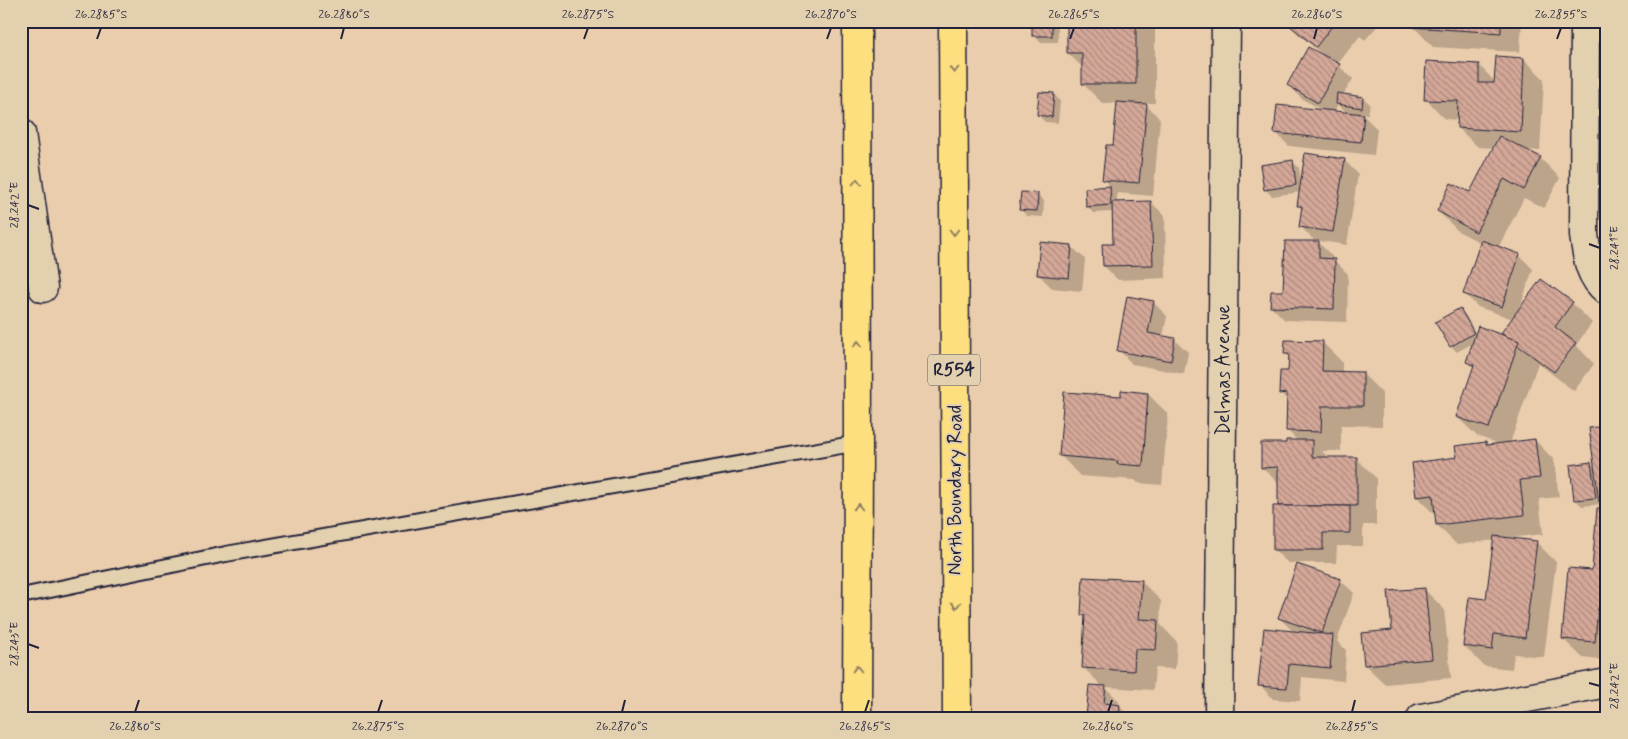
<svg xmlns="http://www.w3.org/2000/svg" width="1628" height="739" viewBox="0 0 1628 739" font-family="Mynerve,sans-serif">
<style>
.shadow{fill:#0003;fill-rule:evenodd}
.building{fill:url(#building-back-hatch);stroke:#22223b}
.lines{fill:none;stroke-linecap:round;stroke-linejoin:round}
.service-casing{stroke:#22223b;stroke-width:18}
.minor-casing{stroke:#22223b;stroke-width:31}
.primary-casing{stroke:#22223b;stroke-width:31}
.service{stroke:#e3d0ae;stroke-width:14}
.minor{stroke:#e3d0ae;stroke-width:28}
.primary{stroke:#fddf80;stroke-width:28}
.oneway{stroke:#90805e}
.ticks{fill:none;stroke:#22223b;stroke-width:2}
.labels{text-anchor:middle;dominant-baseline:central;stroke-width:4;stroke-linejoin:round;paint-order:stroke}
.shield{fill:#e3d0ae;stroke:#5c565e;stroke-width:1}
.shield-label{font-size:18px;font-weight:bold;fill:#22223b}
.street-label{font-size:19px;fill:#22223b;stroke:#e3d0ae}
.neatline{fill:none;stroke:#22223b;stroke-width:2}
.ticks-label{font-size:12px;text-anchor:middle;fill:#22223b}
</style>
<defs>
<pattern id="building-back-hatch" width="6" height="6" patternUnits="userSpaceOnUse" patternTransform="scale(1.25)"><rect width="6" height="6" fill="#d4a898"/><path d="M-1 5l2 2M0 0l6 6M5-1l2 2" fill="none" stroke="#ac887d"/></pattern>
</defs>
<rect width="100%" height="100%" fill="#eacdad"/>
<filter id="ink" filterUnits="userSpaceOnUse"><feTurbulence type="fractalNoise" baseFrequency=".02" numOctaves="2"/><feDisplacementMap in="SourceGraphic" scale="10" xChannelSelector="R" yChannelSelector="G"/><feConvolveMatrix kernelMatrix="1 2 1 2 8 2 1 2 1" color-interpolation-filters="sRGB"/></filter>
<g filter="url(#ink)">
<g class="shadow">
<polygon points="1034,21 1058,21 1058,42 1040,42 1034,35"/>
<polygon points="1068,21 1155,21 1155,103 1144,103 1160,119 1153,196 1117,193 1117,203 1151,202 1165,216 1166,278 1118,280 1104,266 1114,245 1114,212 1093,213 1087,206 1086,189 1111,187 1104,179 1114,147 1118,103 1103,104 1083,84 1083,68 1068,53"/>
<path d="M1285,21h93l2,2 -15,17 -5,-4 -23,28 16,15 -10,16 20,3 7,6 -2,10 -7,-1 16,16 -3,26 -85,-9 -14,-14 49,-21 -22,-12 -13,-14 35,-29 -21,-18zM1338,105l9,8 -13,-1z"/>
<polygon points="1414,21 1522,21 1520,52 1433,47 1414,27"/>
<polygon points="1524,59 1544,79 1540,151 1525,150 1540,158 1560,178 1544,208 1524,198 1498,248 1519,255 1533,269 1519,310 1542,281 1572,303 1592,323 1576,345 1594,364 1574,391 1538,363 1510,443 1535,440 1554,460 1559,497 1539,499 1543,534 1510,538 1536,542 1556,562 1544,657 1514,654 1512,669 1484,666 1464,646 1487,600 1495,540 1457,545 1437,525 1436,516 1417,497 1458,459 1485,444 1487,446 1500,444 1477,436 1457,417 1474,368 1467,362 1473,343 1457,352 1451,346 1459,309 1466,316 1476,334 1509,339 1513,319 1478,307 1464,293 1481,243 1458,231 1438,211 1470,194 1494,148 1478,147 1458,128 1458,120 1445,119 1426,99 1479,65 1495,82"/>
<polygon points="1054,94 1060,101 1058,123 1045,122 1038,115"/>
<polygon points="1344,160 1358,174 1347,245 1314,240 1300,226 1303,210 1298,205 1301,192 1272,196 1265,189 1292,161 1299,168 1301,184"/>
<polygon points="1037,194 1044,201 1043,217 1027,216 1021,210"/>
<polygon points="1319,243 1332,256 1332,260 1334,260 1348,274 1347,322 1285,320 1272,307 1285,293"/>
<polygon points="1071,246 1085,259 1082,291 1052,288 1038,274"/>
<polygon points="1153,302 1167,316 1163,337 1174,339 1188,352 1184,374 1132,364 1119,350"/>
<polygon points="1322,342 1342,362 1342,373 1362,373 1382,393 1382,426 1341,425 1341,451 1322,451 1329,458 1356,458 1376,478 1376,525 1363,525 1363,546 1337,546 1336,563 1288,563 1274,550 1281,507 1279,484 1262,467 1287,444 1298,441 1288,431 1288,401 1281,393 1290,372 1290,358 1285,354"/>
<polygon points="1148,394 1168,414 1162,485 1138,483 1135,480 1080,476 1061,456 1122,397"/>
<polygon points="1607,427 1607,508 1602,504 1582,506 1576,500 1591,464 1596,468"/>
<polygon points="1607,510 1607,661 1583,658 1563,639 1593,572"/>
<polygon points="1340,580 1354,593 1337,641 1346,650 1344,681 1302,677 1300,701 1273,699 1260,685 1294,632 1279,618"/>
<polygon points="1141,581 1161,601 1160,624 1177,642 1175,669 1155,668 1153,690 1105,687 1119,701 1119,706 1131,718 1087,718 1103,687 1083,667 1086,619 1082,615"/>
<polygon points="1424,589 1444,609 1451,678 1385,684 1365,665 1393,631"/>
</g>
<g class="building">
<rect x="1032" y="21" width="20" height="15"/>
<polygon points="1067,21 1136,21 1136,84 1082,84 1082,53 1067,53"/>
<polygon points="1284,21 1336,21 1316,47"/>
<polygon points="1413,21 1501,21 1501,33 1412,27"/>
<polygon points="1308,47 1340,64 1318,103 1287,85"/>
<polygon points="1496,56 1524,58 1521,132 1457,128 1458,101 1424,100 1426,61 1479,64 1479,83 1494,83"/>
<polygon points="1039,92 1054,93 1052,117 1037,115"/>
<polygon points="1337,93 1363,97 1362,108 1336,104"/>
<polygon points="1117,102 1147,104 1139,183 1102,180 1106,145 1113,145"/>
<polygon points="1277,105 1364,114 1361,142 1274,133"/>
<polygon points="1499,136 1541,157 1524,190 1504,179 1476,232 1437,211 1451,183 1470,192"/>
<polygon points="1305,153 1345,159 1333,232 1299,227 1302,206 1297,206"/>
<polygon points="1293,160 1296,185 1264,190 1260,165"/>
<polygon points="1110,186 1111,205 1086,207 1085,188"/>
<polygon points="1021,192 1038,193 1037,211 1019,210"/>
<polygon points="1151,201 1153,265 1103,266 1102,244 1113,244 1112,202"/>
<polygon points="1481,240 1520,254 1502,307 1463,294"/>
<polygon points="1285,241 1319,241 1319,258 1335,259 1334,309 1270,307 1271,291 1283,291"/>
<polygon points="1040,242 1072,245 1069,278 1037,275"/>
<polygon points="1541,279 1573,302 1555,327 1576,343 1554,372 1501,333"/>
<polygon points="1127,296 1154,301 1148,333 1175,338 1171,361 1117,351"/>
<polygon points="1460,308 1474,333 1450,347 1435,322"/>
<polygon points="1478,326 1519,341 1489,428 1456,417 1474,365 1466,362"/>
<polygon points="1285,340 1323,341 1322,371 1363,372 1363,406 1322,406 1321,432 1286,431 1287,393 1279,394 1280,371 1288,371 1289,354 1284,354"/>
<polygon points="1121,390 1148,393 1143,466 1117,464 1118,461 1059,456 1064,392 1121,396"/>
<polygon points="1607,426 1607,501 1599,502 1589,428"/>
<polygon points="1535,439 1540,478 1520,480 1524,515 1436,525 1433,495 1416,497 1412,463 1457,457 1455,446 1486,442 1486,445"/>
<polygon points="1286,440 1312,440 1312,457 1357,457 1357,506 1278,506 1278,467 1261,468 1261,443 1286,443"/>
<polygon points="1591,462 1596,498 1574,500 1570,465"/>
<polygon points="1273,506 1350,506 1350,533 1323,533 1323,550 1273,550"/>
<polygon points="1597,508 1607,508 1607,609 1598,608 1595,642 1562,639 1568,568 1592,570"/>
<polygon points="1494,536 1537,541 1525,638 1494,634 1492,650 1463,646 1469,597 1486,599"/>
<polygon points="1297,564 1341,579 1322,633 1278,618"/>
<polygon points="1083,577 1142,580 1139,619 1158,620 1156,650 1135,649 1134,671 1082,668 1085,615 1081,615"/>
<polygon points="1425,588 1432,659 1364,665 1361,633 1392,630 1388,591"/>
<polygon points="1264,628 1333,635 1330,668 1289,664 1287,688 1258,686"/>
<polygon points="1089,685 1106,686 1104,703 1120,705 1119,718 1086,718"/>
</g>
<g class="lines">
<g class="service-casing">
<polyline id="service" points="21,596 226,554 858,443"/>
</g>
<g class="minor-casing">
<g id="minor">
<path d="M1585,21l-1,214c3,21 5,42 23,56"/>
<polyline points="21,133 43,288"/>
<polyline points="1219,718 1226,21"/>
<polyline points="1421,718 1607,683"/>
</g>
</g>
<g class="primary-casing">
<g id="primary">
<polyline points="953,21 957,718"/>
<polyline points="857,718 858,443 857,21"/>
</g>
</g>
<use href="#service" class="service"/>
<use href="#minor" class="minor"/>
<use href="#primary" class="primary"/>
</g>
<defs><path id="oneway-chevron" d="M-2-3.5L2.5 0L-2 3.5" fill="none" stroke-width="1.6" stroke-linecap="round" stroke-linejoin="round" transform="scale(1.25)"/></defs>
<g class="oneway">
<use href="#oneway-chevron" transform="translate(954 70) rotate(90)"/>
<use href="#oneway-chevron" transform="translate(857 182) rotate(-90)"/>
<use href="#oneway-chevron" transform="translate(954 232) rotate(90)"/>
<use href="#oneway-chevron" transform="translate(858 344) rotate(-90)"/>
<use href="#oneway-chevron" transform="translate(858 507) rotate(-90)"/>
<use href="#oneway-chevron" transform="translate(956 605) rotate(90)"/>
<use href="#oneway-chevron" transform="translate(857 669) rotate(-90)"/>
</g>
</g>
<path class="ticks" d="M97,39l4,-11M341,39l3,-11M584,39l4,-11M827,39l4,-11M1070,39l4,-11M1314,39l3,-11M1557,39l4,-11M28,205l11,4M1589,244l11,4M28,644l11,4M1589,683l11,3M135,712l4,-12M378,712l4,-12M622,712l3,-12M865,712l4,-12M1108,712l4,-12M1352,712l3,-12"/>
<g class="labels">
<rect class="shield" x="928" y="354.5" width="52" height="31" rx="4"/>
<g class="shield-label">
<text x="954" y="370">R554</text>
</g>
<g class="street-label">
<text transform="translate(1223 370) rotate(-90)">Delmas Avenue</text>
<text transform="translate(955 490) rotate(-90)">North Boundary Road</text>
</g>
</g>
<rect width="1628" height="739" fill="none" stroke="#e3d0ae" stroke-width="55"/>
<rect x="28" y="28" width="1572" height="684" class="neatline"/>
<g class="ticks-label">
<text x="101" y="18">26.2885°S</text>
<text x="344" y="18">26.2880°S</text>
<text x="588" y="18">26.2875°S</text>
<text x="831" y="18">26.2870°S</text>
<text x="1074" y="18">26.2865°S</text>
<text x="1317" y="18">26.2860°S</text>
<text x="1561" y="18">26.2855°S</text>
<text transform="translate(14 205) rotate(-90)" y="4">28.242°E</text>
<text transform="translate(1614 248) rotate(-90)" y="4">28.241°E</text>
<text transform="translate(14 644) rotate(-90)" y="4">28.243°E</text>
<text transform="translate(1614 686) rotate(-90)" y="4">28.242°E</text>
<text x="135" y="730">26.2880°S</text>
<text x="378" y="730">26.2875°S</text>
<text x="622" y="730">26.2870°S</text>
<text x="865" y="730">26.2865°S</text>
<text x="1108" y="730">26.2860°S</text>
<text x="1352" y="730">26.2855°S</text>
</g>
</svg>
